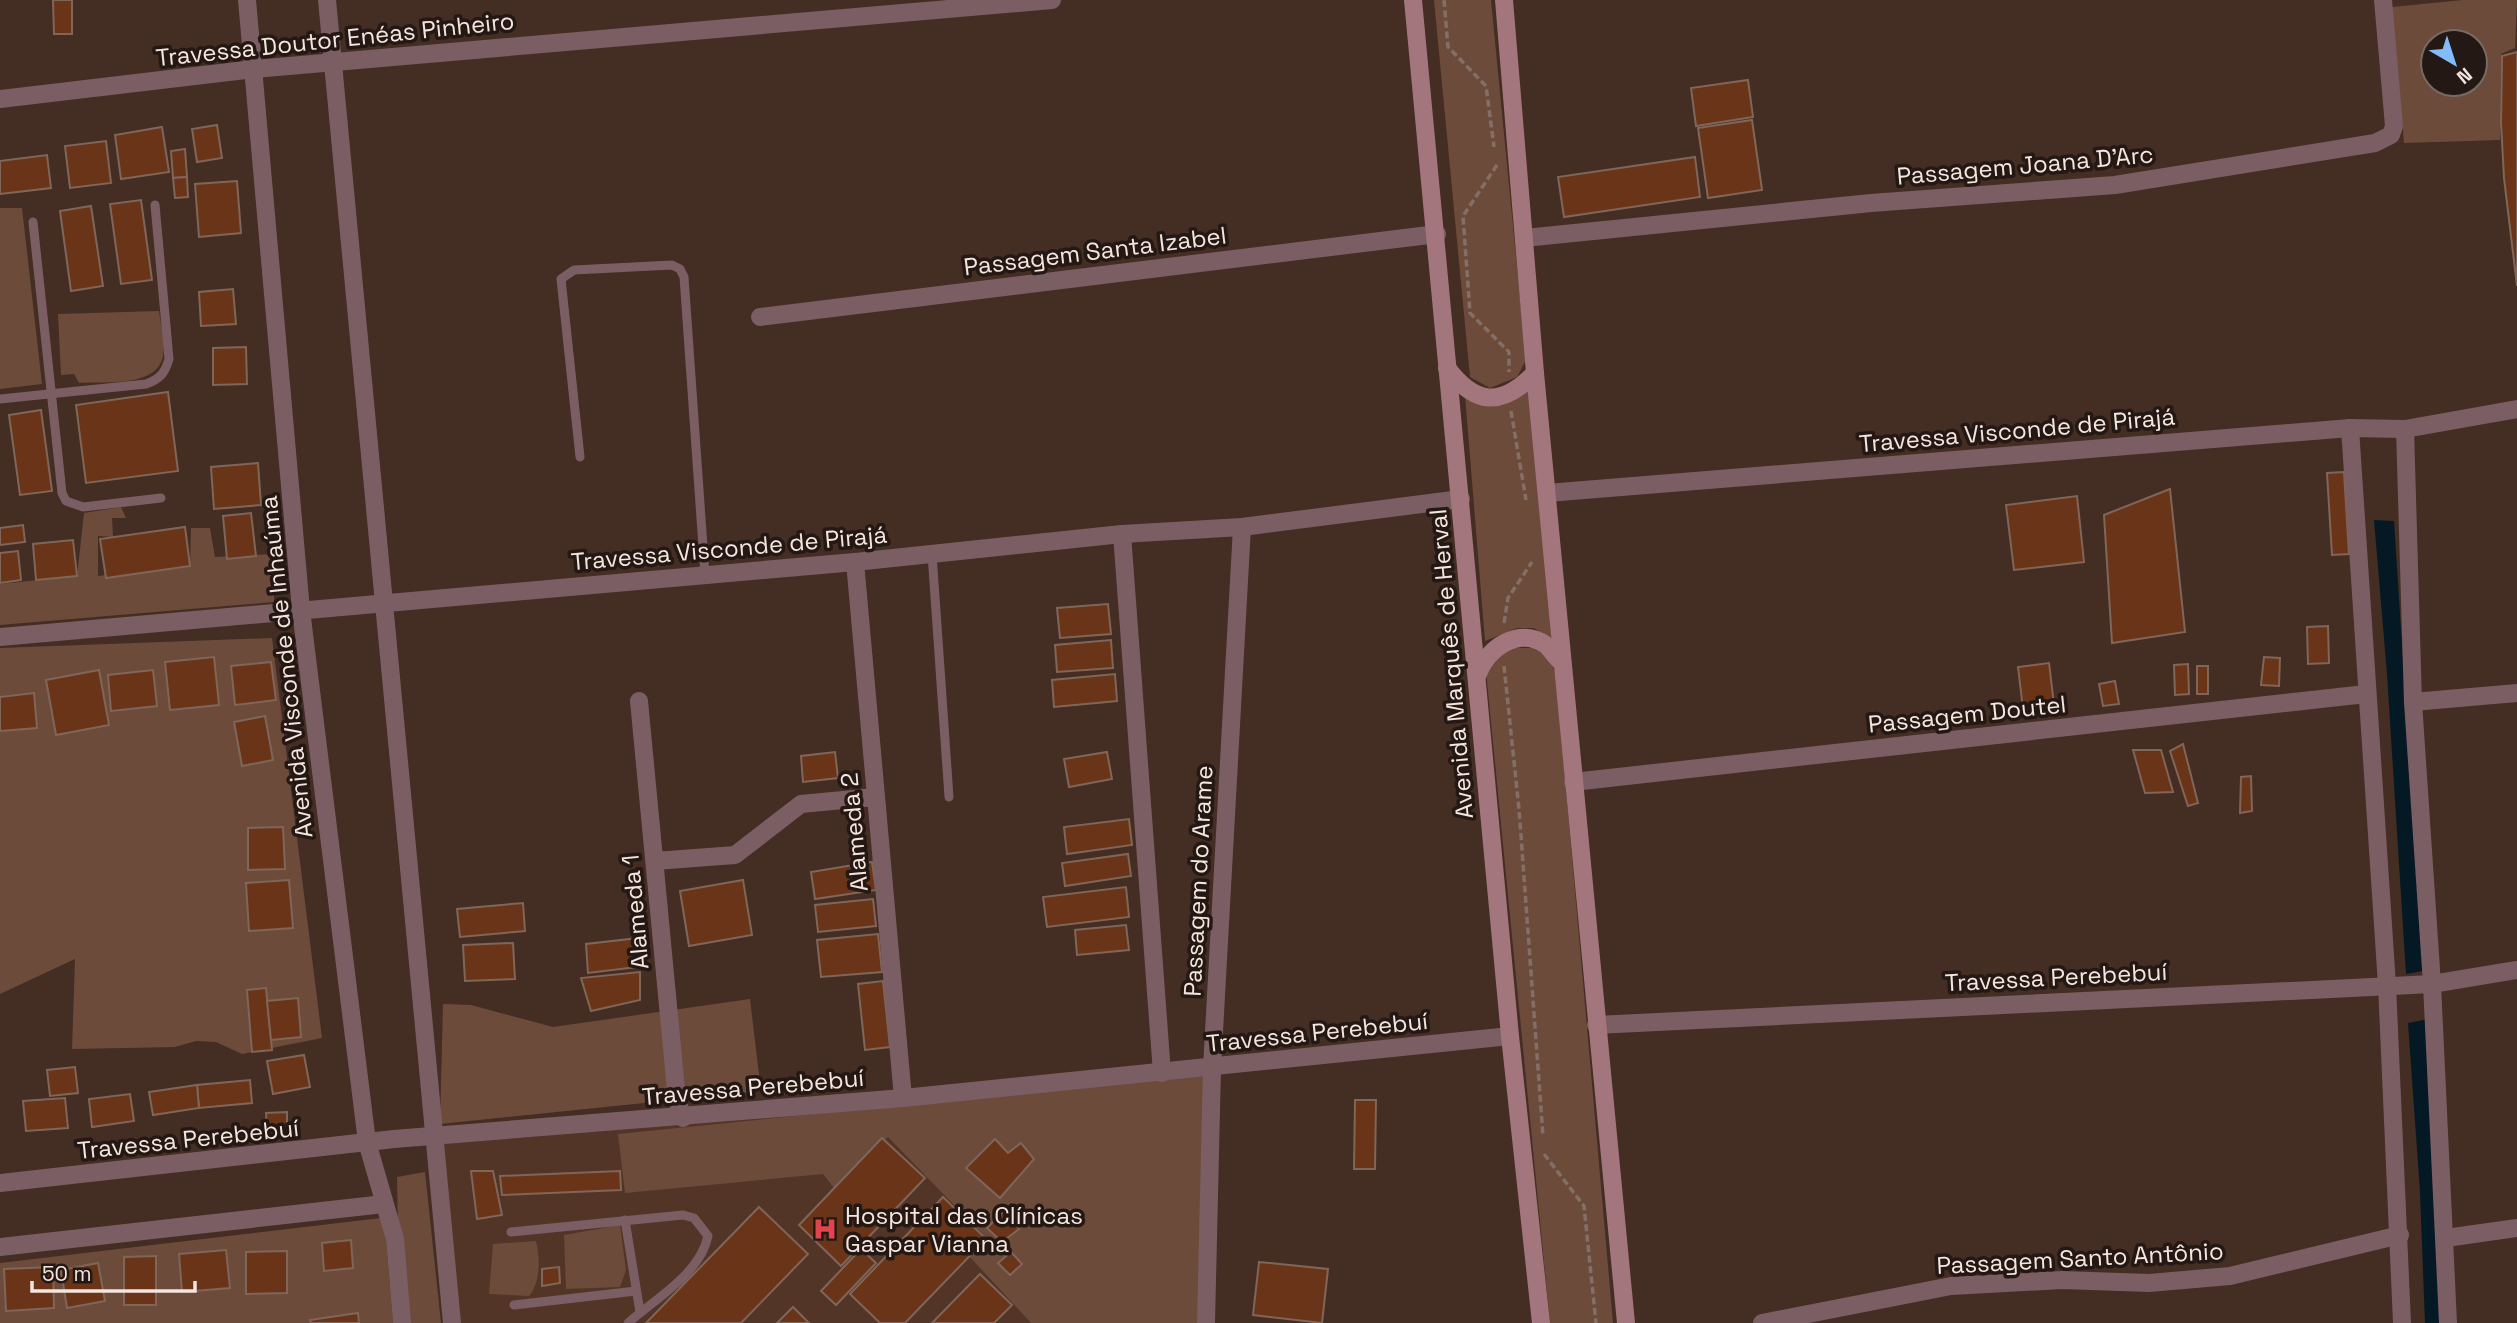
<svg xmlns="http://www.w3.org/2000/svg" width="2517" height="1323" viewBox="0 0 2517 1323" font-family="'Space Grotesk',sans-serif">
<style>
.built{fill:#523526}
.green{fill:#6d4b3b;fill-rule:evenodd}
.water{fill:#051925}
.building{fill:#693418;stroke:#806559;stroke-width:2}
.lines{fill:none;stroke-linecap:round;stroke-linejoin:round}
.path{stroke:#836f65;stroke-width:3.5;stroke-dasharray:7 3.5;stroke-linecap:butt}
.service{stroke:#7b5e63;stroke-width:9}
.minor{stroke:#7b5e63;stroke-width:18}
.tertiary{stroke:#7b5e63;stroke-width:18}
.secondary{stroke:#a3757c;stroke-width:18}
.labels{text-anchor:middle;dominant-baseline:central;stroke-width:7;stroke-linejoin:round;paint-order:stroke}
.street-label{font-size:24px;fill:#f5e5de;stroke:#231813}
.poi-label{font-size:24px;fill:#f5e5de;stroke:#231813;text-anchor:start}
</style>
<rect width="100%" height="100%" fill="#442d22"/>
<polygon class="built" points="903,1098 1206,1323 452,1323 433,1135"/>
<g class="green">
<polygon points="1434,0 1491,0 1526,360 1517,377 1490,388 1470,377"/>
<path d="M2463,0h54l-2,48 -14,6 -1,86 -96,3 -12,-136zM2433,42h42v42h-42z"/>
<polygon points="0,208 22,208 42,384 0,389"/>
<path d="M159,311c2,14 6,31 4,45 -6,32 -58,25 -84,27l-5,-9 -13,1 -3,-61z"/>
<polygon points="1532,384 1552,641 1534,628 1517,628 1485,641 1465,395"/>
<polygon points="121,507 126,518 112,518 113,537 98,536 98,576 190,566 191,528 210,528 215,557 274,554 274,602 0,625 0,584 77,576 84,513"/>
<polygon points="272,638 322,1038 242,1054 216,1042 196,1041 175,1047 72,1049 75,959 0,994 0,648"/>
<polygon points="1512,648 1532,648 1549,656 1556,675 1613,1323 1550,1323 1486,671 1496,656"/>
<polygon points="750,999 761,1091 440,1124 443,1004 471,1005 553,1027"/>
<polygon points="1207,1074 1202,1323 1031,1323 969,1256 986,1238 888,1137 834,1188 823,1174 625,1193 618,1134"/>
<polygon points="425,1172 441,1323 400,1323 397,1177"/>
<polygon points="381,1218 386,1240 393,1323 0,1323 0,1263"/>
<polygon points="620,1225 626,1270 620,1287 566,1289 564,1235"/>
<path d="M536,1241c4,18 5,40 -7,55l-40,-2 4,-50z"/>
</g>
<g class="water">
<polygon points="2374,520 2394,521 2423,971 2406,974 2387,674"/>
<polygon points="2428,1019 2445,1323 2425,1323 2420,1192 2408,1023"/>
</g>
<g class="building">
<polygon points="53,0 72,0 72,34 54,34"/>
<polygon points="2517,52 2517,286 2504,178 2501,123 2502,56"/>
<polygon points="1748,80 1753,117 1696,126 1691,88"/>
<polygon points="1752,120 1762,190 1708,198 1698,128"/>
<polygon points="217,125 222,158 197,162 192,129"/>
<polygon points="162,127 169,172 121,179 115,135"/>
<polygon points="106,141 111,183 70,188 65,146"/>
<polygon points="185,149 187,177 173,178 171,151"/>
<polygon points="47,155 51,188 0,194 0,161"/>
<polygon points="1695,157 1700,197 1564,217 1558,177"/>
<polygon points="187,177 188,197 175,198 173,178"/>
<polygon points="237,181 241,233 199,237 195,184"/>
<polygon points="141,200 152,280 121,284 110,204"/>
<polygon points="91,206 103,286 71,291 60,211"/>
<polygon points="233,289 236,324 201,326 199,292"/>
<polygon points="246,347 247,384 213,385 213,348"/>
<polygon points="168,392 178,471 86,483 76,405"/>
<polygon points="41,410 52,491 20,495 9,415"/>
<polygon points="258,463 261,505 214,509 211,467"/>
<polygon points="2344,472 2349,554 2332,555 2327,473"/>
<polygon points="2170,489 2185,632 2112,643 2104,515"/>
<polygon points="2077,496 2084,562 2014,570 2006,505"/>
<polygon points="251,513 256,556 227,559 223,516"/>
<polygon points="23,525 25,542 0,545 0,528"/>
<polygon points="185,527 190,566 106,578 100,539"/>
<polygon points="73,540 77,576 36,580 33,544"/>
<polygon points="18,551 21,580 0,583 0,553"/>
<polygon points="1108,604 1111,634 1060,638 1057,608"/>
<polygon points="2328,626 2329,663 2308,664 2307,627"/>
<polygon points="1111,640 1113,668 1057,672 1055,645"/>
<polygon points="214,657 219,705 170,710 165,662"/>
<polygon points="2264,657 2280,658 2279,686 2261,685"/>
<polygon points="271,662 276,700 235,705 231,666"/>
<polygon points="2049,663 2055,713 2024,717 2018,667"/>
<polygon points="2188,664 2189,694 2175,695 2174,665"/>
<rect x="2197" y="666" width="11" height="28"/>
<polygon points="99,670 109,725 56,735 46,680"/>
<polygon points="153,670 157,706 111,711 108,675"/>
<polygon points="1115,674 1117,701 1054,707 1052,680"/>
<polygon points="2115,681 2119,704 2103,706 2099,684"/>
<polygon points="34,693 37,728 0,731 0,697"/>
<polygon points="265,716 273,760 242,766 234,722"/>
<polygon points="2183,744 2198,803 2188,806 2170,751"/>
<polygon points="2133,750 2161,750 2173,792 2145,793"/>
<polygon points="835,752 838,778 803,782 801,756"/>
<polygon points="1107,752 1112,779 1069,787 1064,759"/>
<polygon points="2251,776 2252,811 2240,813 2241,777"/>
<polygon points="1129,819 1132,845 1067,854 1064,827"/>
<polygon points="283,827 285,869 248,870 248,828"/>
<polygon points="1128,854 1131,876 1065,886 1062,863"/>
<polygon points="872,862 876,890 815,899 811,872"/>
<polygon points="289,880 293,928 249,931 246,883"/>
<polygon points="743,880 752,935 689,946 680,891"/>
<polygon points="1126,887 1129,917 1047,927 1043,897"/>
<polygon points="873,899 876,926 818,932 815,905"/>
<polygon points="523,903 525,931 460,937 457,909"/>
<polygon points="1126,925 1129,950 1077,955 1075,930"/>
<polygon points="878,934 882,972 821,977 817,940"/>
<polygon points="648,937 645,966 588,973 586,944"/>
<polygon points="513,943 515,979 465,981 463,945"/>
<polygon points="640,972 640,1000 591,1011 581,978"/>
<polygon points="883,981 890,1047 865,1050 858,984"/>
<polygon points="266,988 272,1050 252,1052 247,990"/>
<polygon points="298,998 301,1037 271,1040 267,1001"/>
<polygon points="304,1055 310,1087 273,1094 267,1061"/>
<polygon points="75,1067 78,1093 50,1096 47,1070"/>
<polygon points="250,1080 252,1103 199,1108 197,1085"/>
<polygon points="197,1085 199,1108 153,1115 149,1092"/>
<polygon points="130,1094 134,1121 92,1127 89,1099"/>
<polygon points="65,1098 68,1128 26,1131 23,1101"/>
<polygon points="1355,1100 1376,1100 1375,1169 1354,1169"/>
<polygon points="287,1112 287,1126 267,1127 266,1113"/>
<polygon points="882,1138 925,1178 841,1266 799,1225"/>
<polygon points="995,1139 1008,1153 1021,1143 1034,1159 1000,1198 966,1168"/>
<polygon points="471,1171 493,1171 502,1215 477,1219"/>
<polygon points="620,1171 621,1190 502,1195 500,1176"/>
<polygon points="943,1197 986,1239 905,1323 880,1323 850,1294"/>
<polygon points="759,1207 808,1254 741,1323 646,1323"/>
<polygon points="1003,1212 1019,1229 1002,1242 987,1228"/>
<polygon points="351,1240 353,1268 324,1271 322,1243"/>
<polygon points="861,1249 876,1263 836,1305 821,1291"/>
<polygon points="226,1250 230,1288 182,1292 179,1254"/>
<polygon points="287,1251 287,1293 246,1294 246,1252"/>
<polygon points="1011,1252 1022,1264 1010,1275 998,1263"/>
<polygon points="156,1256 156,1305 124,1305 124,1257"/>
<polygon points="1259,1262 1328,1269 1322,1323 1253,1315"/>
<polygon points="98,1263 105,1301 67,1308 61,1270"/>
<polygon points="53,1267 54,1308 6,1311 4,1269"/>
<polygon points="559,1267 560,1283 542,1286 542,1269"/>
<polygon points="980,1274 1012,1305 994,1323 932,1323"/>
<polygon points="793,1307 809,1323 777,1323"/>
<polygon points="358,1313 359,1323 311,1323 310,1320"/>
</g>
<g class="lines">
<g class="path">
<polyline points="1444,0 1448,47 1486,86 1494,147"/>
<polyline points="1497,165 1463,216 1470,313 1509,352 1509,372"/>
<polyline points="1511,411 1526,500"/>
<polyline points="1504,623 1508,598 1532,562"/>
<polyline points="1504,666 1519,809 1543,1136"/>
<polyline points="1544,1154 1584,1206 1596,1323"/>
</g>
<g class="service">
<polyline points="33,222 62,493 66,501 83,507 161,498"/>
<path d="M0,399l146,-15c14,-5 19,-11 23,-25l-14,-154"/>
<polyline points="580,457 561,279 574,270 672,265 680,269 684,277 705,575"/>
<polyline points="932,554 949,797"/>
<polyline points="625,1220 640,1312"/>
<path d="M511,1232l172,-17 11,3 14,18c-8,38 -52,62 -80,87"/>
<polyline points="514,1305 636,1291"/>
</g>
<g class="minor">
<polyline points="0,99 254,69 1052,0"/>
<polyline points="1524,238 1871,203 2115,185 2375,143 2391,135 2394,126 2383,0"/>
<polyline points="760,317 1437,234"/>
<polyline points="2350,428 2387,985 2402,1323"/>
<polyline points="2405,429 2413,702 2432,984 2448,1323"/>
<polyline points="1547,493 2350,428 2405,429 2517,409"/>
<polyline points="1122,534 1162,1073"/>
<polyline points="855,562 903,1098"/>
<polyline points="0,637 855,562 1122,534 1242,527 1461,499"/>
<polyline points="639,701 677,1100 683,1118"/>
<polyline points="2413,702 2517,693"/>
<polyline points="1573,782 2366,694"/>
<polyline points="655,861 735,855 801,804 875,797"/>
<polyline points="1596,1025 2432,984 2517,970"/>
<polyline points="0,1183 394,1139 903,1098 1510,1036"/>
<polyline points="2446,1238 2517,1228"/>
<polyline points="0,1247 384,1204"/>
<polyline points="1206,1323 1212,1068 1242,527"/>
<polyline points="1762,1323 1951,1286 2062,1280 2149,1283 2230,1276 2400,1235"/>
</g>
<g class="tertiary">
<polyline points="247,0 301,610 367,1142 395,1239 402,1323"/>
<polyline points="327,0 452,1323"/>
</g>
<g class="secondary">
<polyline points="1413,0 1510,1036 1541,1323"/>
<polyline points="1504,0 1535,373 1626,1323"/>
<path d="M1447,368c28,37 54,40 88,5"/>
<path d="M1478,674c9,-26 41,-48 68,-29 5,5 10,12 15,17"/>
</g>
</g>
<defs>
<g id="hospital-bare" transform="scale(1.89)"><path d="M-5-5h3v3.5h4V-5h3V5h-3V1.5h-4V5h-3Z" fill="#e0444e" stroke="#231813" stroke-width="2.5" paint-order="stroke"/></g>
</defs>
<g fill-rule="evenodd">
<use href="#hospital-bare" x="825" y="1229"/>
</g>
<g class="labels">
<g class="street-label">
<text transform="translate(335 39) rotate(-6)">Travessa Doutor Enéas Pinheiro</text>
<text transform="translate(2025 165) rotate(-5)">Passagem Joana D'Arc</text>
<text transform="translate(1095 251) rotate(-7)">Passagem Santa Izabel</text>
<text transform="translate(2017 430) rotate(-5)">Travessa Visconde de Pirajá</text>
<text transform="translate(729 548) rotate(-5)">Travessa Visconde de Pirajá</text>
<text transform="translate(1451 664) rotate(-95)">Avenida Marquês de Herval</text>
<text transform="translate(286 667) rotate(-96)">Avenida Visconde de Inhaúma</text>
<text transform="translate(1967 714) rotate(-6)">Passagem Doutel</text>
<text transform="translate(854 832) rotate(-95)">Alameda 2</text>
<text transform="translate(1198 881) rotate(-87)">Passagem do Arame</text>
<text transform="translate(635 912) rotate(-95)">Alameda 1</text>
<text transform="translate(2056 977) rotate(-3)">Travessa Perebebuí</text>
<text transform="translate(1317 1032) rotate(-6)">Travessa Perebebuí</text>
<text transform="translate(753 1087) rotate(-5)">Travessa Perebebuí</text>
<text transform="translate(188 1139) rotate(-6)">Travessa Perebebuí</text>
<text transform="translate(2080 1258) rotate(-3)">Passagem Santo Antônio</text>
</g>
<g class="poi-label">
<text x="845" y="1215">Hospital das Clínicas<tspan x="845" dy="28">Gaspar Vianna</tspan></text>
</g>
</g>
<g transform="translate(2454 63) rotate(141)"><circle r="33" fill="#231813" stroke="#776a64" stroke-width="2"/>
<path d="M0-5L12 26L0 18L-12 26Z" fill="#82bcfa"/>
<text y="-10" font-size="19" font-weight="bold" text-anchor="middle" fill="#f5e5de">N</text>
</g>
<path d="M32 1281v10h163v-10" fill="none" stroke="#f5e5de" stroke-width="3.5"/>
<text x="42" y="1281" font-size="21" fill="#f5e5de" stroke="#231813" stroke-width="5" paint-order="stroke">50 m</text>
</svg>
